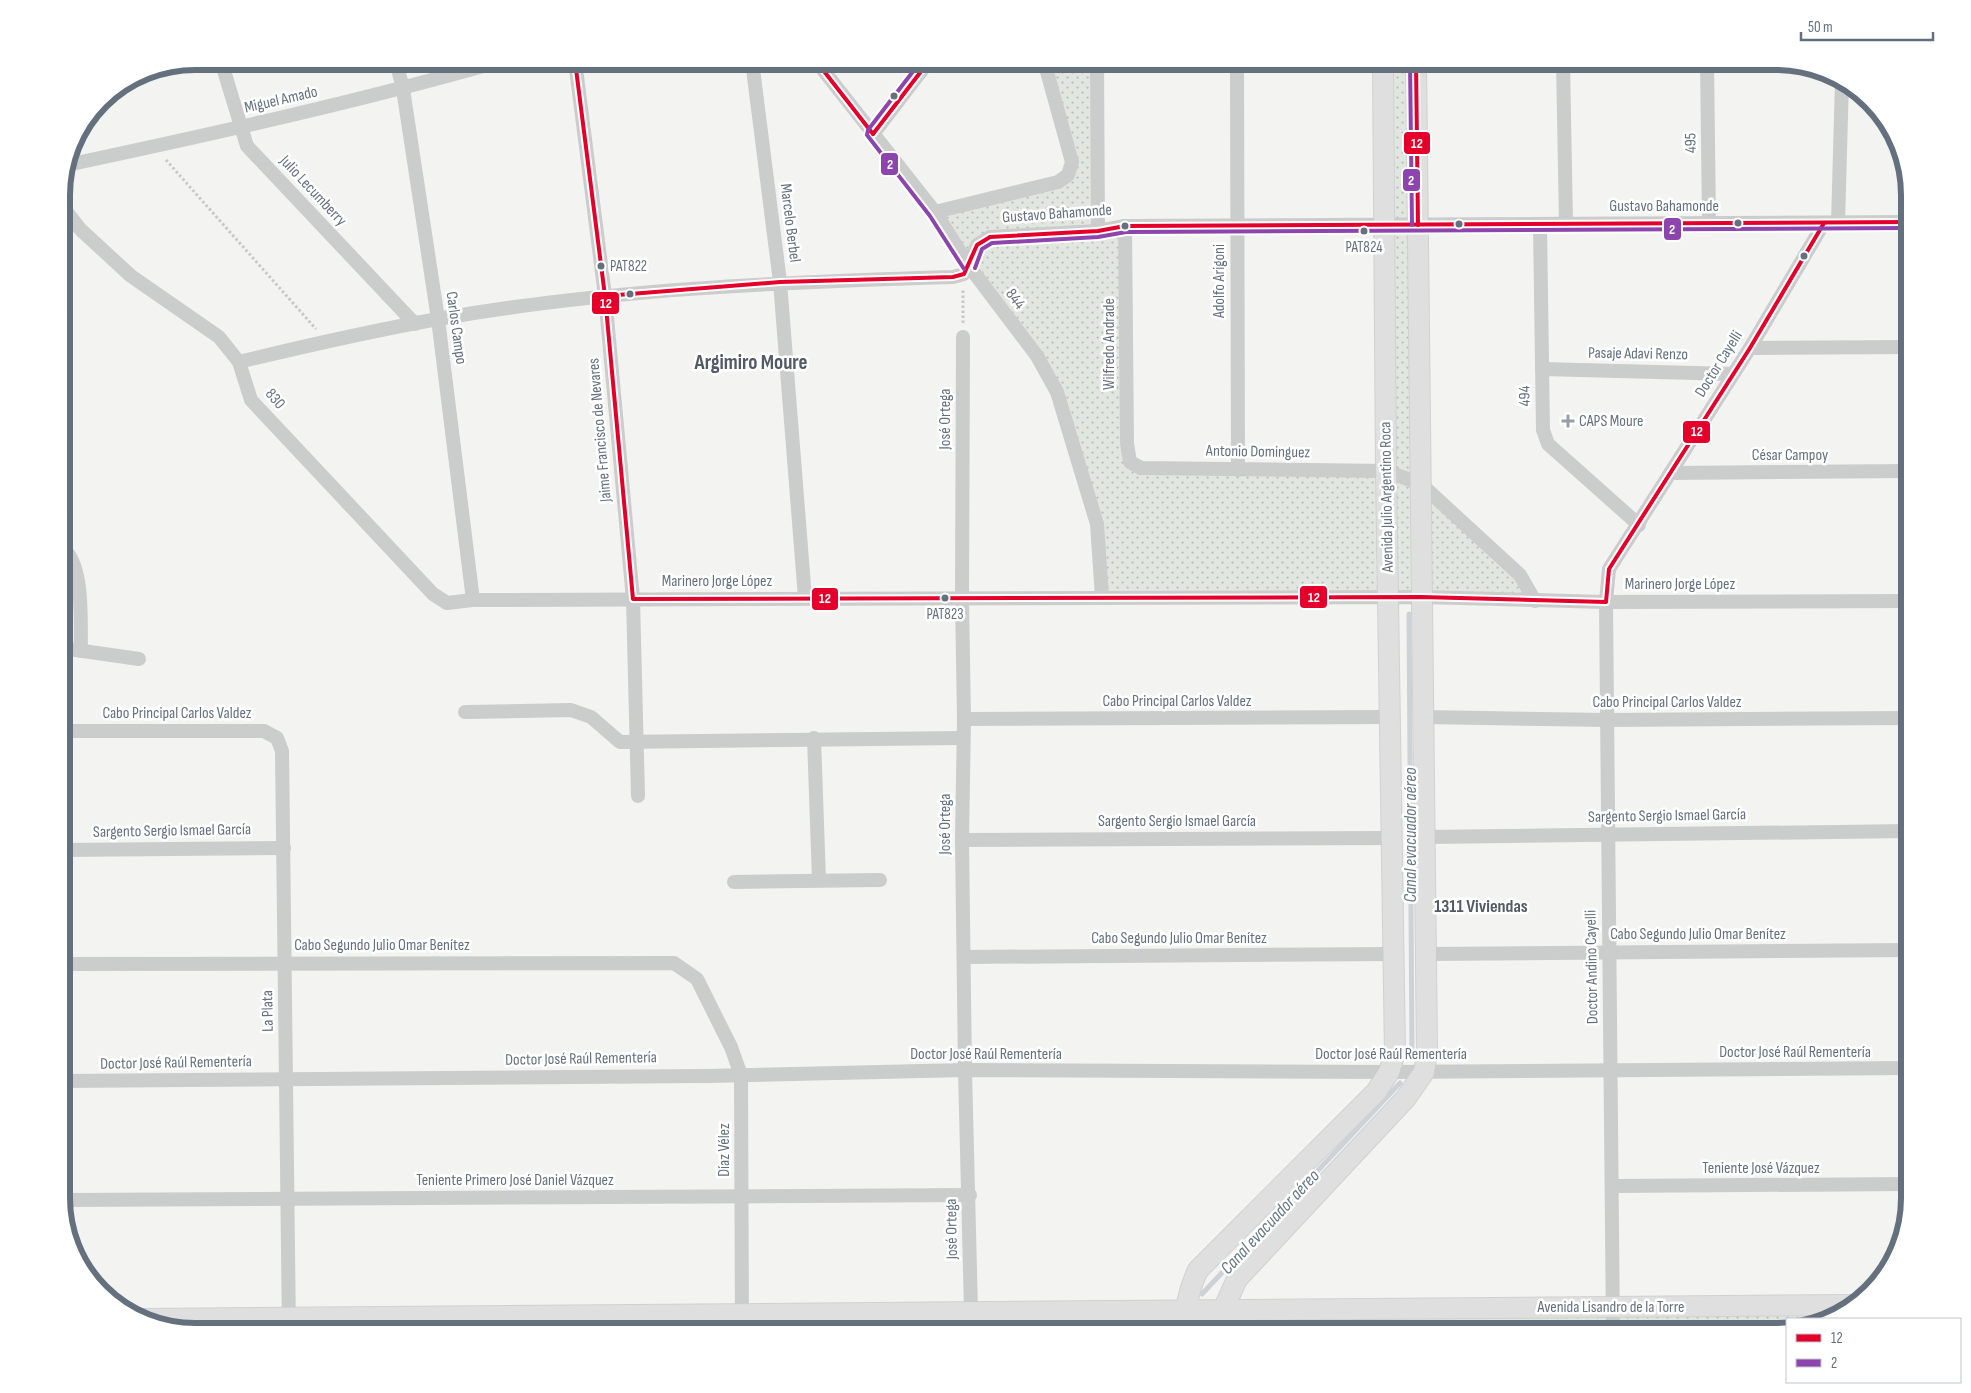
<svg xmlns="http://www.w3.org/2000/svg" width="1971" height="1393" viewBox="0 0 1971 1393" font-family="'Sofia Sans Condensed',sans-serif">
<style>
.grass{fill:url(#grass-dots)}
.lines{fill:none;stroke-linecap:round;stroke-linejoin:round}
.stream{stroke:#ccd2d6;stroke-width:5}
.secondary-casing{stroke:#d0d1d0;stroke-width:22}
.path{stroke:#c8c8c9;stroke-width:3;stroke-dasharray:2.5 2.5;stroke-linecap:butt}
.minor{stroke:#cbcccc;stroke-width:14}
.secondary{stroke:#dfdfe0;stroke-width:20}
.bus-1-casing{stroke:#fff;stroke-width:8}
.bus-2-casing{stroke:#fff;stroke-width:8}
.bus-1{stroke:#e4002b;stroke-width:4}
.bus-2{stroke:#8e44ad;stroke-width:4}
.bus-dot{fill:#65707f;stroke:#fff;stroke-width:2}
.poi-dot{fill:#979ea7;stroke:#fff;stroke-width:2}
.labels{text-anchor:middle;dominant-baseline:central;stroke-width:5;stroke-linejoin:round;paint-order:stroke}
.bus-label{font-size:15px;fill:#65707f;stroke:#fff}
.street-label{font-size:16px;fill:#65707f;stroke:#fff}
.poi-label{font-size:16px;fill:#65707f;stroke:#fff;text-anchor:start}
.water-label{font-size:18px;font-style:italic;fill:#667884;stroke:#fff}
.neighbourhood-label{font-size:18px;font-weight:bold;fill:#525a65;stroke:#fff}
.district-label{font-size:21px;font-weight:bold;fill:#525a65;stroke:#fff}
.rim{fill:none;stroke:#65707f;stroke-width:6}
.line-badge{stroke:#fff;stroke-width:2}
.badge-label{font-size:14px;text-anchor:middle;font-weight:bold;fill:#fff}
</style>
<defs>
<pattern id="grass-dots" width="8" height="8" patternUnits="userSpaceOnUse" patternTransform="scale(1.25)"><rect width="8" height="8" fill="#e2e6e0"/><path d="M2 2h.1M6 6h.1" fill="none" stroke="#bbbfbb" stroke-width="1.8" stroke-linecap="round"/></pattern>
</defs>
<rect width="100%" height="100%" fill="#f3f3f1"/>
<g class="grass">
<polygon points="1044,61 1097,61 1098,231 1125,226 1130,462 1386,471 1383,61 1416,61 1421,484 1520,575 1535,601 1102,597 1097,524 1057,392 935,212 1068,175"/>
<polygon points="1850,1305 1835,1318 1829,1319 1787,1319 1787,1329 1776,1332 195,1332 152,1325"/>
</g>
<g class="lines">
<g class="stream">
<polyline points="1409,614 1412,1056"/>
<polyline points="1202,1294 1400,1083"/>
</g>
<g class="secondary-casing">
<g id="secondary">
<polyline points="142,1319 1850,1305"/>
<path d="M1185,1332c0,-23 3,-41 13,-62l178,-178 13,-20 6,-19 -9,-582 -3,-410"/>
<polyline points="1223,1332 1223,1310 1237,1279 1406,1098 1424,1072 1427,1053 1416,61"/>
</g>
</g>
<g class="path">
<polyline points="166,160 316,329"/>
<polyline points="963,323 963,290"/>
</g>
<g class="minor">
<polyline points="221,61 247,146 415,324"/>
<polyline points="396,61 403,89 438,319 473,600"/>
<polyline points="575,61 605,296 633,599 638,796"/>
<polyline points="752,61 780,282 805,598"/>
<polyline points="816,61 935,212 969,266 1037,356 1057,392 1097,524 1102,597"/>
<polyline points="1097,61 1098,231"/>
<polyline points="1237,61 1238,470"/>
<polyline points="1563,61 1566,224"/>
<polyline points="1707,61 1709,223"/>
<polyline points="873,134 929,61"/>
<path d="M67,165c145,-31 290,-63 434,-104"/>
<polyline points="62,206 81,230 131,276 219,337 239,362 251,400 433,594 447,603 473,600 1421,597 1606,602 1910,601"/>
<polyline points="935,212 1058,182 1068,175 1072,162 1044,61"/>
<polyline points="1838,223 1842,81"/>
<polyline points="1540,224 1543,430 1548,444 1639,525"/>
<polyline points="1125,226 1127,443 1130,462 1141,468 1386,471 1421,484 1520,575 1535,601"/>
<polyline points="963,337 962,600 964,719 962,840 965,1070 971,1311"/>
<polyline points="1750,348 1910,347"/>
<path d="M239,362c66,-16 132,-31 199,-43 170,-30 343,-37 515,-42l11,-3 13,-29 13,-8 108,-6 27,-5 785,-4"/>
<polyline points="1542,369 1733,374"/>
<polyline points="1671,473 1910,471"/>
<path d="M62,547c23,18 18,75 19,104"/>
<polyline points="62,648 139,659"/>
<polyline points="465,712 571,710 591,717 620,742 963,738"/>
<polyline points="1424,717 1608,720 1910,718"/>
<polyline points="964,719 1390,717"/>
<polyline points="62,731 264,731 277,738 282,751 289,1332"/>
<polyline points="814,738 819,880"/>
<polyline points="1425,837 1910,831"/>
<polyline points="962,840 1392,838"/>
<polyline points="62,850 284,848"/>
<polyline points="734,882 880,880"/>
<polyline points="1427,954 1910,950"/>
<polyline points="964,957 1395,954"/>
<polyline points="62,964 674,963 697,979 731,1047 741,1075 742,1332"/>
<polyline points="62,1081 707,1076 965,1070 1389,1072 1910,1068"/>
<polyline points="1612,1186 1910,1184"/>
<polyline points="62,1200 970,1195"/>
<polyline points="1613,1332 1606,602 1609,569 1750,348 1824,223"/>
</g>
<use href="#secondary" class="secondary"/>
<g class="bus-1-casing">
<g id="bus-1">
<polyline points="575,61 605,296 633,599 1421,597 1606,602 1609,569 1750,348 1824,223"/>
<polyline points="816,61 873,134"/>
<polyline points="1416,61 1418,225"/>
<polyline points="873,134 929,61"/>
<polyline points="605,296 780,282 953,277 964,274 977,245 990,237 1098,231 1125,226 1910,222"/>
</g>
</g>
<g class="bus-2-casing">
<g id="bus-2">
<polyline points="921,61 868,130 867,135 930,216 964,269"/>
<polyline points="1410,61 1412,225"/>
<polyline points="975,268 982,249 992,243 1098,237 1126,232 1910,228"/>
</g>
</g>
<use href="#bus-1" class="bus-1"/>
<use href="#bus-2" class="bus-2"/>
</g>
<g class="bus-dot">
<circle cx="894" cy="96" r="4.5"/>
<circle cx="1738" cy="223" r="4.5"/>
<circle cx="1459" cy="224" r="4.5"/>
<circle cx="1125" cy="226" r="4.5"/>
<circle cx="1364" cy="231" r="4.5"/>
<circle cx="1804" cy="256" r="4.5"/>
<circle cx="601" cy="266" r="4.5"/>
<circle cx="630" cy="294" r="4.5"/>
<circle cx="945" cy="598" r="4.5"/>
</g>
<path class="poi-dot" d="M1565.5 413.5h5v5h5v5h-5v5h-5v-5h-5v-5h5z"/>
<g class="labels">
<g class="bus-label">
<text x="1364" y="247">PAT824</text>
<text x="610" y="266" text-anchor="start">PAT822</text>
<text x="945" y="614">PAT823</text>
</g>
<g class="street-label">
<text transform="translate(281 100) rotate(-13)">Miguel Amado</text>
<text transform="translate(1691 143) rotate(-91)">495</text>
<text transform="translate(313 191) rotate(47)">Julio Lecumberry</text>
<text x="1664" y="206">Gustavo Bahamonde</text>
<text transform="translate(1057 214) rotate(-4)">Gustavo Bahamonde</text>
<text transform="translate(790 223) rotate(83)">Marcelo Berbel</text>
<text transform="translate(1219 281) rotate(-90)">Adolfo Arigoni</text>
<text transform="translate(1015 299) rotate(53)">844</text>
<text transform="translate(456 328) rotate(82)">Carlos Campo</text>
<text transform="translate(1109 344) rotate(-90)">Wilfredo Andrade</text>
<text transform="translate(1638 354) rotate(1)">Pasaje Adavi Renzo</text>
<text transform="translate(1719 364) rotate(-58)">Doctor Cayelli</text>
<text transform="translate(1525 396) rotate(-91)">494</text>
<text transform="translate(275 399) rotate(49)">830</text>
<text transform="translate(945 419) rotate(-90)">José Ortega</text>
<text transform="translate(600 430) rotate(-95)">Jaime Francisco de Nevares</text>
<text transform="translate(1258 452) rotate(1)">Antonio Dominguez</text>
<text x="1790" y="455">César Campoy</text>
<text transform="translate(1387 497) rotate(-91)">Avenida Julio Argentino Roca</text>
<text x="717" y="581">Marinero Jorge López</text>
<text x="1680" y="584">Marinero Jorge López</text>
<text x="1177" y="701">Cabo Principal Carlos Valdez</text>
<text x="1667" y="702">Cabo Principal Carlos Valdez</text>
<text x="177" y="713">Cabo Principal Carlos Valdez</text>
<text transform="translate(1667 816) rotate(-1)">Sargento Sergio Ismael García</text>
<text x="1177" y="821">Sargento Sergio Ismael García</text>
<text transform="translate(945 824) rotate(-90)">José Ortega</text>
<text transform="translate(172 831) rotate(-1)">Sargento Sergio Ismael García</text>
<text x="1698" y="934">Cabo Segundo Julio Omar Benítez</text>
<text x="1179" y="938">Cabo Segundo Julio Omar Benítez</text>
<text x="382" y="945">Cabo Segundo Julio Omar Benítez</text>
<text transform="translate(1592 967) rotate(-91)">Doctor Andino Cayelli</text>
<text transform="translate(268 1011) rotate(-91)">La Plata</text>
<text x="1795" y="1052">Doctor José Raúl Rementería</text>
<text x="986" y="1054">Doctor José Raúl Rementería</text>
<text x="1391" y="1054">Doctor José Raúl Rementería</text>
<text transform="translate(581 1059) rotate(-1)">Doctor José Raúl Rementería</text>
<text transform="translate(176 1063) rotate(-1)">Doctor José Raúl Rementería</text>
<text transform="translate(724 1150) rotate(-90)">Díaz Vélez</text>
<text x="1761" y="1168">Teniente José Vázquez</text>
<text x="515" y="1180">Teniente Primero José Daniel Vázquez</text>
<text transform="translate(952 1229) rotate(-91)">José Ortega</text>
<text x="1611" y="1307">Avenida Lisandro de la Torre</text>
</g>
<g class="poi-label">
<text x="1579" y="421">CAPS Moure</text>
</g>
<g class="water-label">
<text transform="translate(1410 835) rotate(-90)">Canal evacuador aéreo</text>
<text transform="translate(1270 1222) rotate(-47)">Canal evacuador aéreo</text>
</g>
<g class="neighbourhood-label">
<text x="1481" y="906">1311 Viviendas</text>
</g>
<g class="district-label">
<text x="751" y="362">Argimiro Moure</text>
</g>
</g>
<path d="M0 0H1971V1393H0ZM195 70H1776A125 125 0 0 1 1901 195V1198A125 125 0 0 1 1776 1323H195A125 125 0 0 1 70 1198V195A125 125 0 0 1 195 70Z" fill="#fff" fill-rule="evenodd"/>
<path class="rim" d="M195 70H1776A125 125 0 0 1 1901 195V1198A125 125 0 0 1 1776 1323H195A125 125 0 0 1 70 1198V195A125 125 0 0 1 195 70Z"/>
<g class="line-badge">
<rect x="1403" y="131" width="28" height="24" rx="5" fill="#e4002b"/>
<rect x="880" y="152" width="19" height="24" rx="5" fill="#8e44ad"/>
<rect x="1402" y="168" width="19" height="24" rx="5" fill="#8e44ad"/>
<rect x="1663" y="217" width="19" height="24" rx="5" fill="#8e44ad"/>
<rect x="591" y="291" width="29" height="24" rx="5" fill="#e4002b"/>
<rect x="1682" y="420" width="29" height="24" rx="5" fill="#e4002b"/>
<rect x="1299" y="585" width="29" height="24" rx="5" fill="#e4002b"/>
<rect x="811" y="587" width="28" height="24" rx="5" fill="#e4002b"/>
</g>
<g class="badge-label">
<text x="1417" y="148">12</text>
<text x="890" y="169">2</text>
<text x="1411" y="185">2</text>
<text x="1672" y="234">2</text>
<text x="606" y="308">12</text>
<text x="1697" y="436">12</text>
<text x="1314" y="602">12</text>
<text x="825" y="603">12</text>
</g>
<rect x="1786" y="1318" width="175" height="65" fill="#ffffff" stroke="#c1c6cc"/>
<rect x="1796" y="1334" width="25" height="8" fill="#e4002b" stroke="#c1c6cc"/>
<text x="1831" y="1343" font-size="15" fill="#65707f">12</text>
<rect x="1796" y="1359" width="25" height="8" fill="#8e44ad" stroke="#c1c6cc"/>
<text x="1831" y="1368" font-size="15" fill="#65707f">2</text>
<path d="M1801 32v8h132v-8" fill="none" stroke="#65707f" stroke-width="2.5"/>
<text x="1808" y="32" font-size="15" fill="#65707f" stroke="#ffffff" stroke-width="4" paint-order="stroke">50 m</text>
</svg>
